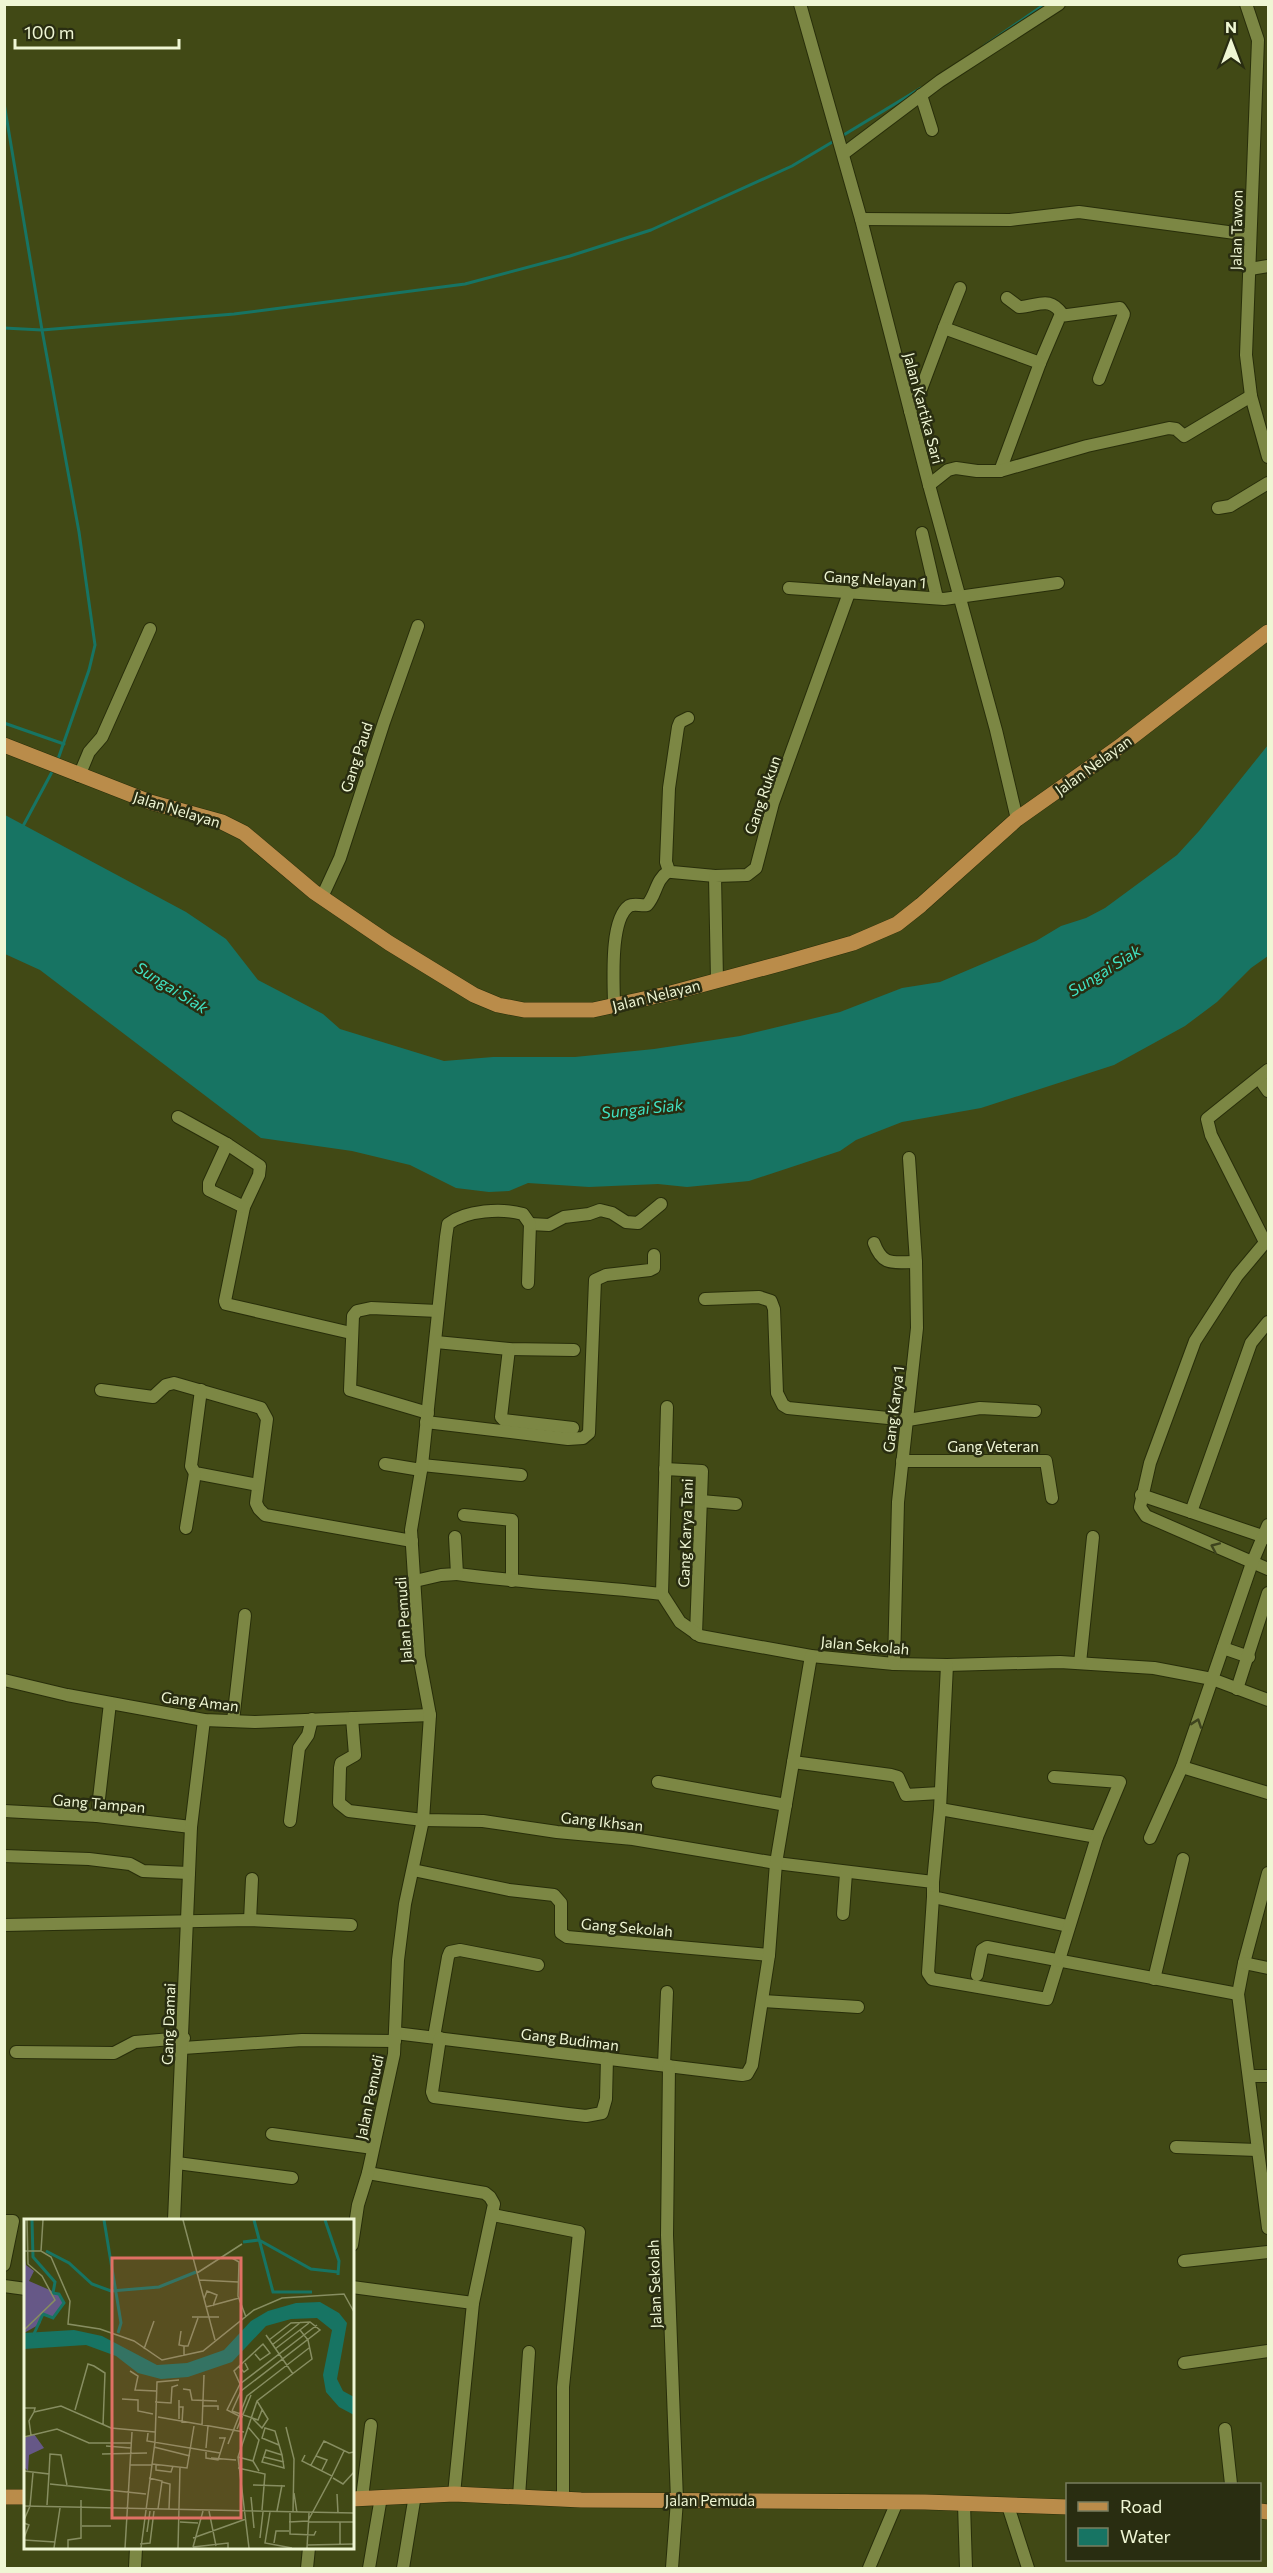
<svg xmlns="http://www.w3.org/2000/svg" width="1273" height="2573" viewBox="0 0 1273 2573" font-family="Commissioner,sans-serif">
<style>
.water{fill:#177463}
.lines{fill:none;stroke-linecap:round;stroke-linejoin:round}
.stream{stroke:#177463;stroke-width:3}
.minor-casing{stroke:#282e0a;stroke-width:14}
.major-casing{stroke:#282e0a;stroke-width:16}
.minor{stroke:#7c8744;stroke-width:12}
.major{stroke:#ba8c4a;stroke-width:15}
.oneway{stroke:#3e441e}
.labels{text-anchor:middle;dominant-baseline:central;stroke-width:5;stroke-linejoin:round;paint-order:stroke}
.street-label{font-size:15px;fill:#eff6d4;stroke:#292d11}
.water-label{font-size:16px;font-style:italic;fill:#40e3c4;stroke:#292d11}
.inset-river{fill:none;stroke:#177463;stroke-width:3}
.inset-road{fill:none;stroke:#878e61;stroke-width:1.5}
.view{fill:#df7064;fill-opacity:0.15;stroke:#df7064;stroke-width:3}
.inset-edge{fill:none;stroke:#eff6d4;stroke-width:3}
</style>
<rect width="100%" height="100%" fill="#414915"/>
<polygon class="water" points="1268,745 1268,956 1251,968 1217,1002 1185,1026 1114,1065 981,1108 902,1122 856,1140 840,1151 749,1181 687,1187 658,1184 589,1187 528,1183 509,1191 489,1192 456,1188 410,1165 352,1151 261,1138 40,970 5,954 5,815 186,912 226,939 258,980 323,1014 340,1029 444,1061 493,1057 575,1057 654,1049 740,1036 840,1012 902,988 940,982 1036,941 1061,926 1086,918 1105,908 1177,855 1199,831"/>
<g class="lines">
<g class="stream">
<polyline points="984,46 1045,4"/>
<polyline points="4,103 42,330 79,532 95,645 89,670 57,762"/>
<polyline points="842,136 921,88"/>
<polyline points="4,328 42,330 234,314 465,284 570,256 651,230 792,166 834,141"/>
<polyline points="4,723 64,744"/>
<polyline points="22,828 53,770"/>
</g>
<g class="minor-casing">
<g id="minor">
<polyline points="800,4 861,219 929,485 996,730 1017,819"/>
<polyline points="1246,4 1258,40 1246,355 1251,396 1268,457"/>
<polyline points="921,95 932,130"/>
<polyline points="843,154 940,81 1059,4"/>
<polyline points="861,219 1010,220 1079,212 1250,235"/>
<polyline points="1250,269 1268,266"/>
<path d="M1007,298l12,9c20,-1 30,-12 44,8"/>
<polyline points="944,328 960,288"/>
<polyline points="1040,363 1060,316 1120,308 1124,314 1099,379"/>
<polyline points="910,411 920,392 944,328 1040,363 1000,471"/>
<polyline points="929,485 948,470 956,468 977,471 1000,471 1087,446 1169,428 1176,429 1184,436 1251,396"/>
<polyline points="1218,508 1230,506 1268,483"/>
<polyline points="922,533 937,598"/>
<polyline points="789,588 944,599 1058,583"/>
<polyline points="688,718 680,722 678,727 669,788 666,862 669,871 672,872 715,876"/>
<polyline points="79,776 89,752 102,737 150,629"/>
<polyline points="322,897 340,858 384,722 418,626"/>
<polyline points="717,980 715,876 747,875 756,868 773,803 849,593"/>
<path d="M614,1007c0,-23 -5,-87 15,-101 5,-3 12,0 18,-1 10,-11 8,-25 22,-34"/>
<polyline points="1259,1078 1268,1091"/>
<polyline points="178,1117 227,1144 260,1166 259,1175 244,1207 225,1301 226,1304 351,1333"/>
<polyline points="227,1144 209,1183 209,1190 244,1207"/>
<polyline points="530,1224 549,1225 564,1217 589,1214 600,1210 612,1213 626,1222 638,1223 661,1204"/>
<polyline points="1268,1239 1237,1276 1195,1341 1150,1463 1140,1507 1146,1516 1268,1569"/>
<polyline points="1265,1242 1211,1135 1207,1119 1268,1070"/>
<path d="M874,1243c9,24 19,19 42,19"/>
<polyline points="528,1283 530,1224"/>
<polyline points="705,1299 759,1297 771,1301 774,1309 777,1393 783,1405 788,1408 908,1420 980,1408 1035,1411"/>
<polyline points="436,1342 509,1349 574,1350"/>
<polyline points="509,1349 501,1417 504,1420 573,1428"/>
<polyline points="101,1390 153,1397 166,1385 174,1383 261,1408 267,1419 256,1503 259,1509 265,1515 412,1541"/>
<polyline points="201,1390 191,1466 195,1473 258,1485"/>
<polyline points="428,1413 350,1390 353,1316 357,1311 371,1308 438,1311"/>
<polyline points="426,1422 568,1439 583,1438 589,1433 595,1280 606,1275 650,1270 654,1268 654,1255"/>
<polyline points="902,1461 1046,1461 1052,1498"/>
<polyline points="385,1464 421,1470"/>
<polyline points="422,1465 521,1475"/>
<polyline points="665,1469 702,1471 696,1634"/>
<polyline points="1141,1495 1268,1538"/>
<polyline points="701,1501 736,1504"/>
<polyline points="1191,1512 1251,1343 1268,1322"/>
<polyline points="464,1515 512,1520 512,1581"/>
<polyline points="186,1528 195,1473"/>
<path d="M457,1574c68,9 137,12 205,20l18,28 20,14 111,20 83,8 53,1 113,-3 94,6 58,11 56,21"/>
<polyline points="415,1581 441,1575 457,1574 455,1537"/>
<polyline points="662,1594 667,1407"/>
<polyline points="1223,1648 1249,1657"/>
<polyline points="1080,1663 1093,1537"/>
<polyline points="894,1664 898,1502 917,1328 916,1262 909,1158"/>
<polyline points="4,1680 67,1695 204,1720 255,1722 430,1715"/>
<polyline points="1237,1689 1268,1593"/>
<polyline points="352,1718 355,1755 341,1763 340,1768 339,1803 349,1811 423,1820 483,1821 557,1832 633,1839 776,1863 933,1882 933,1897 1068,1926"/>
<polyline points="233,1721 245,1615"/>
<polyline points="793,1762 891,1775 898,1777 906,1795 940,1793"/>
<polyline points="1182,1767 1268,1793"/>
<polyline points="658,1782 786,1805"/>
<polyline points="940,1809 1097,1837"/>
<polyline points="4,1811 97,1816 191,1827"/>
<polyline points="97,1816 110,1703"/>
<polyline points="290,1821 299,1748 308,1735 312,1719"/>
<polyline points="1150,1838 1182,1767 1252,1563 1268,1525"/>
<polyline points="4,1856 89,1859 130,1864 143,1871 189,1873"/>
<polyline points="413,1870 509,1890 554,1895 561,1903 561,1933 567,1937 769,1955"/>
<polyline points="1268,1873 1244,1963 1238,1994 1268,2228"/>
<polyline points="933,1882 940,1809 947,1665"/>
<polyline points="933,1897 928,1973 932,1979 1047,1999 1097,1837 1120,1782 1054,1777"/>
<polyline points="843,1914 846,1873"/>
<polyline points="250,1920 252,1879"/>
<polyline points="4,1925 250,1920 351,1925"/>
<polyline points="1244,1963 1268,1968"/>
<polyline points="977,1975 982,1950 987,1947 1238,1994"/>
<polyline points="1154,1979 1183,1859"/>
<polyline points="763,2001 858,2007"/>
<polyline points="395,2033 742,2075 747,2074 752,2065 769,1955 776,1863 811,1656"/>
<polyline points="434,2037 448,1957 450,1952 460,1950 538,1965"/>
<polyline points="440,2038 432,2092 434,2097 568,2114 586,2116 602,2113 606,2099 607,2058"/>
<polyline points="183,2048 302,2040 395,2041"/>
<polyline points="16,2052 114,2053 135,2042 184,2038"/>
<polyline points="664,2065 667,1992"/>
<polyline points="669,2066 667,2235 677,2500 672,2568"/>
<polyline points="1249,2076 1268,2076"/>
<polyline points="272,2134 373,2148"/>
<polyline points="1176,2147 1257,2150"/>
<polyline points="177,2163 292,2178"/>
<polyline points="368,2173 485,2193 490,2197 494,2204 473,2303 454,2494"/>
<polyline points="493,2215 579,2232 563,2387 563,2499"/>
<polyline points="174,2220 191,1827 204,1720"/>
<polyline points="4,2221 13,2221 4,2265"/>
<path d="M352,2245l6,-40 10,-32 26,-119 4,-94 7,-56 18,-84 7,-105 -11,-59 -8,-126 11,-65 24,-228 2,-13c18,-14 54,-16 75,-10l7,10"/>
<polyline points="1184,2261 1268,2252"/>
<polyline points="4,2286 26,2289"/>
<polyline points="352,2287 473,2303"/>
<polyline points="1184,2363 1268,2351"/>
<polyline points="1225,2429 1231,2484"/>
<polyline points="519,2496 529,2352"/>
<polyline points="362,2498 371,2425"/>
<polyline points="964,2504 966,2568"/>
<polyline points="1008,2506 1028,2568"/>
<polyline points="135,2568 136,2548"/>
<polyline points="307,2568 309,2548"/>
<polyline points="369,2568 381,2497"/>
<polyline points="403,2568 415,2495"/>
<polyline points="869,2568 897,2502"/>
</g>
</g>
<g class="major-casing">
<g id="major">
<polyline points="4,745 150,802 222,822 244,833 314,892 389,943 474,995 498,1005 524,1010 593,1010 671,993 783,963 853,943 897,924 921,905 1017,819 1119,747 1268,632"/>
<polyline points="4,2497 26,2497"/>
<polyline points="352,2499 454,2494 581,2500 925,2502 1068,2507"/>
<polyline points="1260,2511 1268,2512"/>
</g>
</g>
<use href="#minor" class="minor"/>
<use href="#major" class="major"/>
</g>
<defs><path id="oneway-chevron" d="M-2-3.5L2.5 0L-2 3.5" fill="none" stroke-width="1.6" stroke-linecap="round" stroke-linejoin="round" transform="scale(1.5)"/></defs>
<g class="oneway">
<use href="#oneway-chevron" transform="translate(1215 1547) rotate(-156)"/>
<use href="#oneway-chevron" transform="translate(1197 1723) rotate(-71)"/>
</g>
<g class="labels">
<g class="street-label">
<text transform="translate(1236 230) rotate(-89)">Jalan Tawon</text>
<text transform="translate(924 408) rotate(75)">Jalan Kartika Sari</text>
<text transform="translate(875 579) rotate(4)">Gang Nelayan 1</text>
<text transform="translate(356 757) rotate(-72)">Gang Paud</text>
<text transform="translate(1093 765) rotate(-36)">Jalan Nelayan</text>
<text transform="translate(762 795) rotate(-71)">Gang Rukun</text>
<text transform="translate(177 809) rotate(17)">Jalan Nelayan</text>
<text transform="translate(656 995) rotate(-14)">Jalan Nelayan</text>
<text transform="translate(893 1409) rotate(-83)">Gang Karya 1</text>
<text x="993" y="1446">Gang Veteran</text>
<text transform="translate(685 1533) rotate(-88)">Gang Karya Tani</text>
<text transform="translate(403 1620) rotate(-94)">Jalan Pemudi</text>
<text transform="translate(865 1645) rotate(5)">Jalan Sekolah</text>
<text transform="translate(200 1701) rotate(7)">Gang Aman</text>
<text transform="translate(99 1803) rotate(5)">Gang Tampan</text>
<text transform="translate(602 1821) rotate(6)">Gang Ikhsan</text>
<text transform="translate(627 1927) rotate(5)">Gang Sekolah</text>
<text transform="translate(168 2024) rotate(-88)">Gang Damai</text>
<text transform="translate(570 2039) rotate(7)">Gang Budiman</text>
<text transform="translate(369 2097) rotate(-78)">Jalan Pemudi</text>
<text transform="translate(654 2284) rotate(-92)">Jalan Sekolah</text>
<text x="710" y="2500">Jalan Pemuda</text>
</g>
<g class="water-label">
<text transform="translate(1104 970) rotate(-32)">Sungai Siak</text>
<text transform="translate(172 987) rotate(32)">Sungai Siak</text>
<text transform="translate(642 1108) rotate(-6)">Sungai Siak</text>
</g>
</g>
<g transform="translate(24 2219)">
<rect width="330" height="330" fill="#414915"/>
<path d="M0,33l2,13 8,6 -5,10 30,13 5,9 -11,15 -10,-4 -3,10 -16,9zM10,215l10,14 -15,7 -1,16 -4,-4v-29z" fill="#665887"/>
<path d="M296,83l19,11 8,10 -10,56 6,12 11,6v18l-15,-8 -13,-15 -3,-17 9,-45 -15,-12 -26,1 -25,7 -34,36 -44,15 -27,2 -23,-6 -22,-17 -30,-11 -62,4v-16l50,-3 28,6 55,29 30,-2 37,-13 27,-29 17,-10 28,-8z" fill="#177463"/>
<path class="inset-river" d="M8,1l1,37 22,25 -2,11 6,1 5,9 -11,15 -10,-4 -10,22M80,1l17,103 -3,10M230,1l19,72h39M301,1l14,41 -1,14M219,23l16,-2 52,29 27,3M22,32l23,12 23,21 19,7 48,-4 37,-15"/>
<path class="inset-road" d="M159,1l32,120M0,32h17l10,6 19,44 -2,23 32,5 34,12 28,19 41,-9 51,-41 28,-12 62,-4 10,18M17,32l2,-31M208,39l7,4 -1,34 8,21M173,54l45,-29M175,61l39,2M180,80l3,-8 10,4 -4,11M182,88l33,-9M168,98h27M0,111l31,-30 -13,-24 -14,-12 -1,-44M157,112l-2,14 5,1M242,116l27,39M248,126l29,-23M120,130l10,-28M251,130l34,-26M160,136v-9h4l10,-28M215,148l5,5 4,-3 -3,-6M106,152l8,5 -3,14 21,1M216,165l-6,-13 29,-27 7,9 -10,7 -5,-6M159,170l7,1 2,10 25,1M98,180l16,1v11l15,3M131,183l16,1 1,-16 6,-2M0,184v5h11l-1,4M179,187h15v4M155,188h4l-1,16M51,191l13,-46 6,2 11,7 -2,52M208,192l9,-20 79,-61 -10,-8 -19,1 -22,17M208,192l26,9 4,-10M10,193l27,-6 50,22 44,4M134,198l86,15M217,198l-14,-7 13,-26 77,-59M155,200v-19M229,200l9,9 6,-9 -11,-18M178,207l2,-51M224,208l11,13 -6,21M262,208l8,32 -1,54M213,210l14,-34M124,214l-1,8 73,12M7,216l-2,-14 5,-9M0,218l33,-8 32,14h42M204,225l19,-48 62,-48M255,226l-17,-7 3,-10 10,3 7,24 2,13 -22,-6 4,-12 16,5M82,227l25,2M130,228l36,9M182,229l2,-22M182,231v8l12,2 7,-22h-6M78,235l45,-1M281,236l-3,6 30,15 -23,43M292,237l11,4 -5,10M214,238l15,4 6,10M240,238l20,5M187,239l25,2M128,245l35,4 7,-42M106,246h22M132,246v5l15,2 2,-6M287,246l13,-24 25,12 5,-1M214,249l27,6 -3,36M0,252l25,3 -2,31M25,255l1,-20 11,1 6,30M308,257l12,-25M125,259l13,3 -4,28M309,259l10,6 11,-12M138,263l8,2 -1,25M26,265l96,10M229,266l32,1M270,274l3,20M313,275l1,19M227,278l3,31M0,287l330,7M185,292l7,35M253,292l5,-26M246,293l-5,31 27,5M266,294v21l24,1 2,-4M0,301l6,-14 3,-33M156,303l18,1M265,303l19,-1M285,303h45M0,304l5,2 -5,13M58,307h29M123,313l3,-21M169,319l53,-19M236,319l3,-26M0,321l31,2M250,324l2,-12h13M116,325l10,-1 4,-32M316,325v-22M283,326l47,-1M169,328l35,-4v5M169,328l10,-36M30,329l6,-40M44,329v-8l13,-2v-38M101,329l7,-116M117,329l14,-106 2,-60 22,-2M154,329l2,-81M225,329l-11,-91 19,-56 55,-42 -4,-19 -8,-10M283,329l2,-35"/>
<path class="view" d="M88,39h129v260h-129z"/>
<rect width="330" height="330" class="inset-edge"/>
</g>
<rect width="1273" height="2573" fill="none" stroke="#eff6d4" stroke-width="12"/>
<rect x="1066" y="2483" width="195" height="78" fill="#292d11" stroke="#787d5f" stroke-width="1.5"/>
<rect x="1078" y="2502" width="30" height="9" fill="#ba8c4a" stroke="#787d5f" stroke-width="1.5"/>
<text x="1120" y="2513" font-size="18" fill="#eff6d4">Road</text>
<rect x="1078" y="2528" width="30" height="18" fill="#177463" stroke="#787d5f" stroke-width="1.5"/>
<text x="1120" y="2543" font-size="18" fill="#eff6d4">Water</text>
<g transform="translate(1231 42)" stroke="#292d11" stroke-width="4.5" paint-order="stroke">
<path d="M0-4.5L10 22L0 15L-10 22Z" fill="#eff6d4"/>
<text y="-9" font-size="16" font-weight="bold" text-anchor="middle" fill="#eff6d4">N</text>
</g>
<path d="M15 39v9h164v-9" fill="none" stroke="#eff6d4" stroke-width="3"/>
<text x="24" y="39" font-size="18" fill="#eff6d4" stroke="#292d11" stroke-width="4.5" paint-order="stroke">100 m</text>
</svg>
